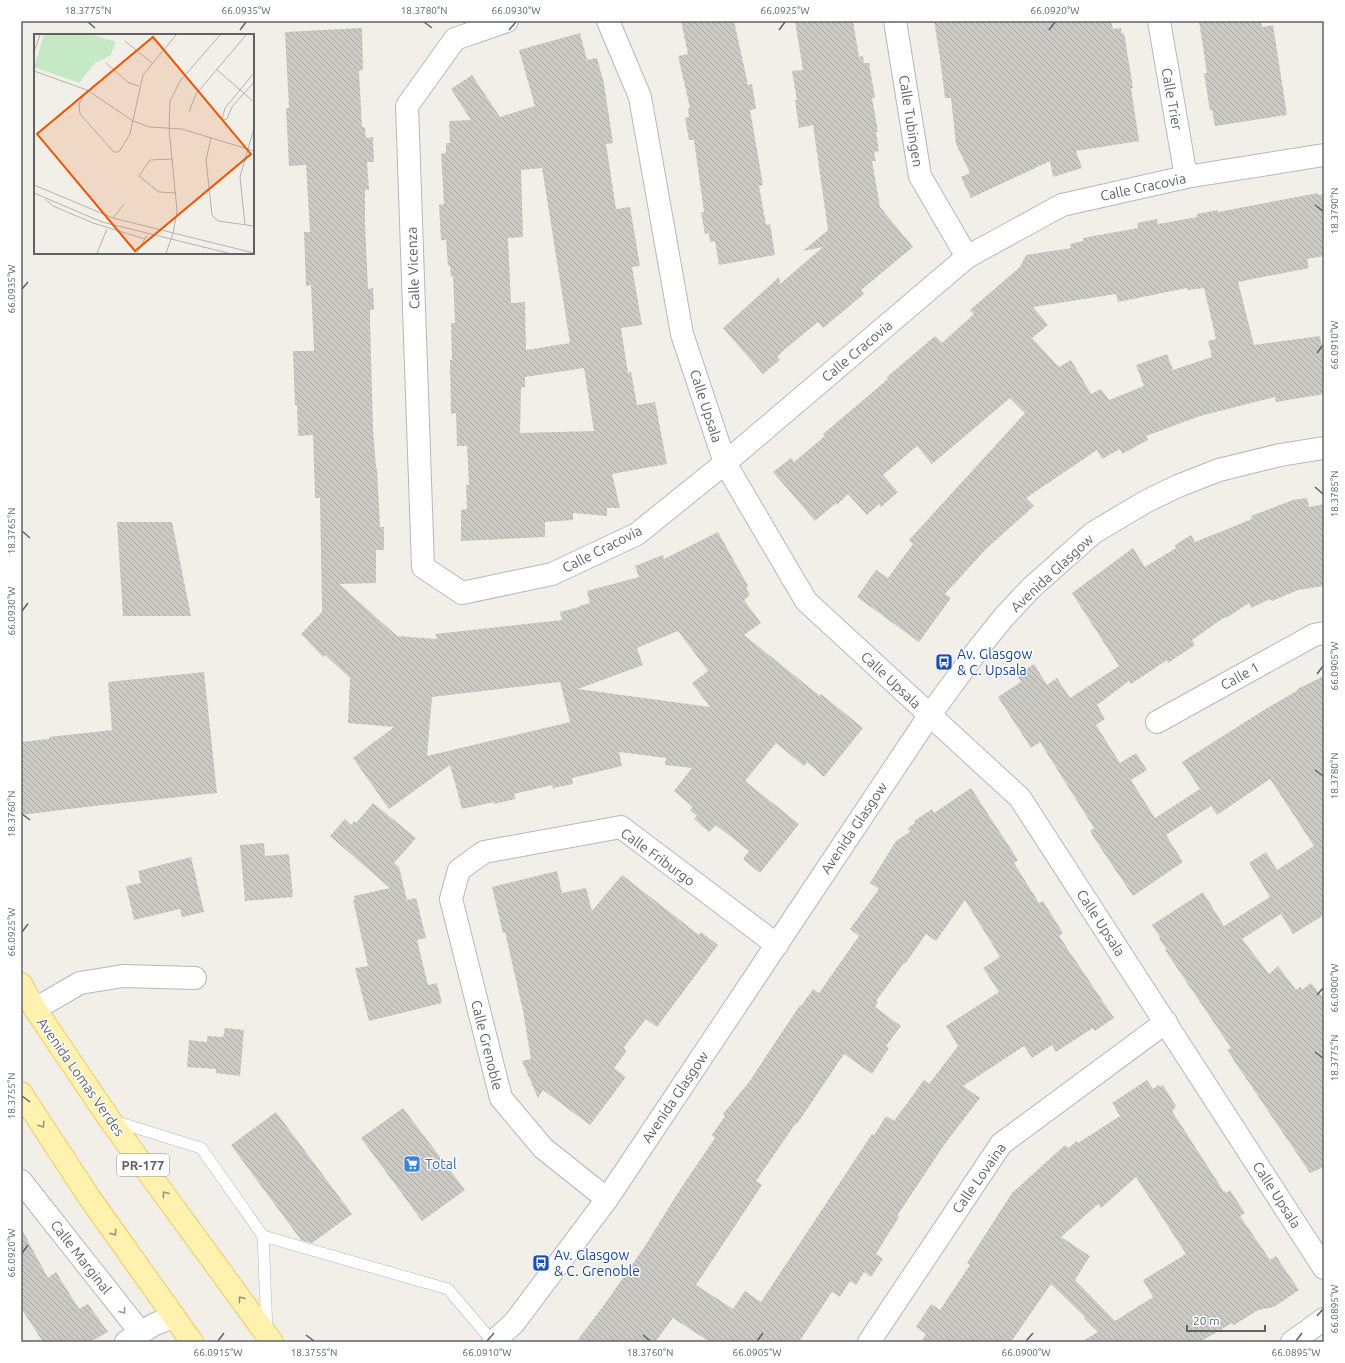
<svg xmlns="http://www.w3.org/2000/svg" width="1345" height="1363" viewBox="0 0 1345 1363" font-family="Ubuntu,sans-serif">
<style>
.building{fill:url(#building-back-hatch);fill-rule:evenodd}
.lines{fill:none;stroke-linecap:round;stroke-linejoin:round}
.lane-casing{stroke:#b5b8bc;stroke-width:12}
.street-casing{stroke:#b5b8bc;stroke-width:24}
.primary-casing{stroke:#f2c960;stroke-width:24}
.lane{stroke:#fff;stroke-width:11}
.street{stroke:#fff;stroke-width:22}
.primary{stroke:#fff2af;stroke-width:22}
.oneway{stroke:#979581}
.oneway2{stroke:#979a9d}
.ticks{fill:none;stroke:#5f6368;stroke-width:1.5}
.labels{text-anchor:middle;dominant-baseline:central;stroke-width:3;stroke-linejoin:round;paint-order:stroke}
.shield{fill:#fff;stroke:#8f9295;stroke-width:1}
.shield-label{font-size:13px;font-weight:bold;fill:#5f6368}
.street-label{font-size:14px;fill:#5f6368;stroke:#fff}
.transit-label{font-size:14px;fill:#164399;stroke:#fff;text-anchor:start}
.shop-label{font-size:14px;fill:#366cbe;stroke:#fff;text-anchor:start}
.inset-road{fill:none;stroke:#b3b3b1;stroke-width:1}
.view{fill:#e8590c;fill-opacity:0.15;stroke:#e8590c;stroke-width:2}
.inset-edge{fill:none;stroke:#5f6368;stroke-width:2}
.neatline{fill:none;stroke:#5f6368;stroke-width:1.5}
.ticks-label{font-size:10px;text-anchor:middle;fill:#5f6368}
</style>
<defs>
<pattern id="building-back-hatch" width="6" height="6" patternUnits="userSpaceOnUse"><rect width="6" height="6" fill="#cccac5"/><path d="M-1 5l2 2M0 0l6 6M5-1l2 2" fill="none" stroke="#a9a8a4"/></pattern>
</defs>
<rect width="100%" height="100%" fill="#f1efe8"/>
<g class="building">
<polygon points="681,21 734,21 748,85 752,84 756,109 750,110 763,185 759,186 766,225 770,224 775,255 719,265 715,241 710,242 709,233 705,234 701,212 704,212 694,140 689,140 685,118 689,117 688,108 690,108 678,56 688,54"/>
<polygon points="795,21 853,21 859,57 863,56 864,63 869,63 875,98 872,98 878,132 876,132 879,151 874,152 876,161 872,161 880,207 913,247 861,290 864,294 823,328 818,322 784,350 777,357 780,360 763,374 723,328 779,277 780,284 823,247 803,251 828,230 813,125 799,128 795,100 797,100 792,71 803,70"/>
<polygon points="934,21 1111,21 1113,29 1121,28 1122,34 1124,33 1133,88 1131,88 1139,141 1076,151 1082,168 1053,177 1050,161 971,198 961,177 970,173 956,144 951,98 945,98 940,58"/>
<polygon points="1199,21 1261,21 1262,27 1273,25 1287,115 1215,126 1212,110 1210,111 1204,73 1207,73"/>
<path d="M362,28l1,42 -4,1 3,56h3l1,11 7,-1 1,25h-7l2,28h-4v33l3,66 5,-1 1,22h-4v9l3,109 3,40h1l3,59h4v23h-8v33l-37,1 58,52 40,3 -1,-5 126,-14 -2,-8 19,-5v-1l11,-3 -3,-12 52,-14 -4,-11 28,-11 1,4 54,-27 30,54 -2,2 4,7 -6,5 17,23 -17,12 76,61 1,-2 42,34 -39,49 -17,-15 -3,4 -28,-23 -31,38 54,43 -39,49 -17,-14 6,-8 -33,-26 -7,7 -15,-13 3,-3 -7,-6 3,-3 -19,-16 18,-23 -27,-3 1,-7 -47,-6 3,14 -50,12 1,6 -20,4 -1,-3 -38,9 1,5 -21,5v-2l-32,7 -12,-44 -61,44 -36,-51 41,-31 -46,-4 2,-45 -25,-23 -2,2 -22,-23 21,-22 -2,-114h-5l-2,-63 -15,1 -1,-31h-2l-2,-54h21l-3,-66 -5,1 -2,-54h6l-4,-67 -17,1 -3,-58h3l-4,-76zM678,631l30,40 -16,12 18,24 -132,-18 65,-24 -6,-17zM560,682l10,40 -143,34 5,-59z"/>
<path d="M580,33l7,27 10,-2 7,26 9,59 -7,1 10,65 14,-2 10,59 -8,1 10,58 -21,3 7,45 3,-1 6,33 18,-3 12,62 -55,10 8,34h-13v8l-34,-3v7l-28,2v15l-84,4v-31l6,-1 -1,-24h3l-2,-39h-10l-1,-33 -5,1 -1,-54h2l-1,-37h4l-2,-47 -2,1 -1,-11h-2l-2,-26h-5l-2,-35 5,-1 -3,-50 5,-1v-10h4l-1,-22 22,-1 -20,-31 21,-14 28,42 35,-11 -16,-56zM542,168l28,175 -44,7 -1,-48 -14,1 -3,-65 15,-1 -2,-67zM584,368l10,63 -74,2 1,-45 4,-1v-10z"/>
<path d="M1318,193v2l6,-1v62l-17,3 2,9 -71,14 16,63 66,-9 4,25v33l-48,8 -1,-5 -75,19 -54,20 2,4 -26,14 -2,-5 -18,10 -5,-9 -71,48 8,8 -48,43 -41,45 6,4 -32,44 -62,-45 19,-27 12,8 25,-34 -4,-4 116,-127 -15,-15 -78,66 -15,-18 -34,29 15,17 -17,15 -2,-3 -12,11 -19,-21 -11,11 -1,-2 -21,18 -42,-49 18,-14 3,4 31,-26 -2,-2 65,-55 -1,-2 48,-41 7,7 32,-29 -4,-4 50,-43 6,-12 45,-7 -1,-4 13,-3v-3l55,-10 -1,-5 20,-4 1,5 39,-7v-3l21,-4v2zM1187,288v2l17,-2 12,51 -8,2 4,16 -39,13 -6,-16 -31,11 8,21 -35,14 -8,-11 -10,5 -20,-34 -12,7 -27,-29 16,-13 -15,-18 83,-13 2,8z"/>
<polygon points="1307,498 1309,507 1324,504 1324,586 1298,590 1272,601 1270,599 1251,608 1249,603 1226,618 1225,617 1192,640 1195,645 1168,663 1167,660 1131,684 1129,681 1097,705 1105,719 1096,725 1120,763 1136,753 1147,770 1131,780 1155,818 1200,789 1182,762 1264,710 1298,690 1297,689 1324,676 1324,915 1293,934 1281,914 1242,939 1269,974 1278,966 1296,990 1300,987 1302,990 1311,983 1324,999 1324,1167 1310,1173 1227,1050 1231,1048 1165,950 1167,949 1159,939 1160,937 1152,925 1203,892 1224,926 1270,897 1249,863 1266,852 1277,870 1314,846 1270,779 1217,815 1211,806 1166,835 1183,862 1133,896 1096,841 1090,831 1094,828 1040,742 1031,748 998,697 1021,682 1017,675 1034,664 1047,685 1057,678 1070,698 1119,666 1072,593 1133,548 1145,567 1176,548 1175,545 1191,535 1195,542 1252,519 1251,516 1293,500"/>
<polygon points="117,522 172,522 191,616 123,616"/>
<polygon points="204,672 217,793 94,806 21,815 21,742 49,739 49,737 112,730 108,682"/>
<path d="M971,788l47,72 -4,3 25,40 4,-2 20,32 -4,3 55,82 -19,13 -2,-3 -37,24 -4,-7 -20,13 -8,-12 -61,40 17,12 -36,47 -47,71 2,1 -23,37 7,5 -12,18 -7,-5 -8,13 -6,-4 -10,16 -8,-5 -33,50h-89l-37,-24 -18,24h-79l31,-41 38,-55 34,-55 36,-53 -3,-3 13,-19 -2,-2 26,-32 51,-77 1,1 12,-17 6,4 40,-57 -9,-7 29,-40 -9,-6 26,-42 14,-9 -2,-4 7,-5 -1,-2 18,-12 2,4zM965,900l35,57 -17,11 16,24 -53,34 12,20 -29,38 -5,-4 -30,41 -8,-5 -12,19 -2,-1 -111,168 -16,-11 -12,18 -37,-24 66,-100 -6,-4 40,-58 1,1 47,-70 28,20 17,-26 -3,-2 15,-20 -26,-19 3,-5 -2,-1 28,-38 1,1 21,-30 10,7z"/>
<polygon points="373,803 416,838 394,863 399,867 407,900 416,898 426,938 417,940 428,985 437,983 442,1003 369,1021 355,968 368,966 353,900 355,900 354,896 390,888 330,836 345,819 351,825 354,821 356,823"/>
<polygon points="264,843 265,856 289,854 293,897 245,901 240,845"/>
<polygon points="191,857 204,912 182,917 180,909 134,920 126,886 141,883 138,871"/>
<polygon points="557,871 562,893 586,888 592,911 622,875 699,935 701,932 718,945 657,1027 646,1019 624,1047 626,1052 614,1068 626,1077 590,1125 543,1090 538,1098 522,1061 531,1059 523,1011 505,932 503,933 492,887"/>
<polygon points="225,1028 244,1030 240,1076 216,1073 216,1069 187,1067 189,1040 207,1042 207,1036 223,1037"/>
<path d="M1147,1080l6,9 5,-4 2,2 3,-2 13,21 -2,2 1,1 -3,2 52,81 1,-1 1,2 4,-3 15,23 -5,3 30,44 6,-4 23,34 -25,17 -16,3 -24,15 -2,-2 -32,19h-119l17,-10 -14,-14 1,-1 -34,-33 -40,58h-90l5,-8 -10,-7 15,-23 9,6 30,-45 -3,-2 45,-70 53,-48 4,3 7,-7 2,2 42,-27 -8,-13zM1136,1177l50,77 -43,26 10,17 -38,24 -40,-41 15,-24 -29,-19 37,-33 3,4z"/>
<polygon points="403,1108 465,1190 422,1221 361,1138"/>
<polygon points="276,1112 352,1214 312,1243 301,1240 231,1145"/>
<polygon points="21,1228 48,1278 56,1272 79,1309 88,1304 108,1332 90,1342 43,1342 21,1308"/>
</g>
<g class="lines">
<g class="lane-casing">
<g id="lane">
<polyline points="114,1121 201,1148 263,1236 267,1331"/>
<polyline points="263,1236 448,1289 493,1342"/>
</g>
</g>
<g class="street-casing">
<g id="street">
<polyline points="507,21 455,39 407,106 423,567 462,593 552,574 637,534 725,463 967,257 1062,205 1186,177 1324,155"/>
<polyline points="608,21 640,97 682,334 725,463 806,601 1020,798 1324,1268"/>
<polyline points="895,21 920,176 967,257"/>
<polyline points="1159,21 1186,177"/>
<polyline points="1157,722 1314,635 1324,633"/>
<polyline points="35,1009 80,983 123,976 195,978"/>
<polyline points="21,1181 141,1333"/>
<polyline points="607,1199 543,1148 501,1098 451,899 459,870 484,852 621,827 777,945"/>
<polyline points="126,1342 155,1324 174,1317"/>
<polyline points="493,1342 514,1323 607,1199 929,716 979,648 1003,618 1031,588 1093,533 1145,502 1178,486 1219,470 1280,455 1324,448"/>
<polyline points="869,1342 1001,1144 1166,1022"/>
<polyline points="1292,1342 1324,1319"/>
</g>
</g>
<g class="primary-casing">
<g id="primary">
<polyline points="21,984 35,1009 110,1120 272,1342"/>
<polyline points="21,1093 89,1197 192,1342"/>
</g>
</g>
<use href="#lane" class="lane"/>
<use href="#street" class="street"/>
<use href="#primary" class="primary"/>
</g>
<defs><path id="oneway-chevron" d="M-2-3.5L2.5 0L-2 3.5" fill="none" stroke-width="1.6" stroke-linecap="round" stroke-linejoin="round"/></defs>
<g class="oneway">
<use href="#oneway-chevron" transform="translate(42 1125) rotate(57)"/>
<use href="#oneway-chevron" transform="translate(165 1194) rotate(-126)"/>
<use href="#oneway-chevron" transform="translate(114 1233) rotate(55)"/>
<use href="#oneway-chevron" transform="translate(241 1299) rotate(-126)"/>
</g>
<use class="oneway2" href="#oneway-chevron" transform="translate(123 1311) rotate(52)"/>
<path class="ticks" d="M88,22l7,6M424,22l8,6M240,30l6,-8M509,30l7,-8M779,30l6,-8M1049,30l6,-8M1315,205l8,6M22,289l6,-7M1317,353l6,-8M1315,487l8,7M22,531l8,7M22,611l6,-8M1317,674l6,-8M1315,770l8,6M22,814l8,6M22,932l6,-8M1317,995l6,-7M1315,1052l8,6M22,1096l8,6M22,1253l6,-8M1317,1316l6,-7M306,1335l8,6M643,1335l7,6M218,1341l6,-8M487,1341l7,-8M757,1341l6,-8M1026,1341l7,-8M1296,1341l6,-8"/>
<defs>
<g id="bus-square" transform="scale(0.9)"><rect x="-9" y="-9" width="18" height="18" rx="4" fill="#1a4fb4" stroke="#fff"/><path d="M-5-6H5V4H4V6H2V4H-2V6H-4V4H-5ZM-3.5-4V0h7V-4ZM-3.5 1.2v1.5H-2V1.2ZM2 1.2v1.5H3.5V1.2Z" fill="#fff"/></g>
<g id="supermarket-square" transform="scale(0.9)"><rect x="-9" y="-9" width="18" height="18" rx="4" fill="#3f7fe0" stroke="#fff"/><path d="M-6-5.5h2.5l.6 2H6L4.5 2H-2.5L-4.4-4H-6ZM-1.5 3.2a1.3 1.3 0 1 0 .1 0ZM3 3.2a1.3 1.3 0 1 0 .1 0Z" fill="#fff"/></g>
</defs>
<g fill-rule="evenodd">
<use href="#bus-square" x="944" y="662"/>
<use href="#supermarket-square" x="412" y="1164"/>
<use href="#bus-square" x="541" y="1263"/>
</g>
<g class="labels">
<rect class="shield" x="117" y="1154" width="52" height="22" rx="3"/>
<g class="shield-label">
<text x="143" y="1165">PR-177</text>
</g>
<g class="street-label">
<text transform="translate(1172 99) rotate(80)">Calle Trier</text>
<text transform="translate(911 121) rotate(81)">Calle Tubingen</text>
<text transform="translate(1143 187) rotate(-12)">Calle Cracovia</text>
<text transform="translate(413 268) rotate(-92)">Calle Vicenza</text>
<text transform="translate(857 351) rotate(-40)">Calle Cracovia</text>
<text transform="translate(706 406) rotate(72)">Calle Upsala</text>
<text transform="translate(602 549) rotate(-27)">Calle Cracovia</text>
<text transform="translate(1052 573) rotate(-43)">Avenida Glasgow</text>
<text transform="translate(1240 676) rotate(-29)">Calle 1</text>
<text transform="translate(891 680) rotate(43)">Calle Upsala</text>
<text transform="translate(854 828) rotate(-56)">Avenida Glasgow</text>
<text transform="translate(658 857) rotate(36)">Calle Friburgo</text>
<text transform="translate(1101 923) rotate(57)">Calle Upsala</text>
<text transform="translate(487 1045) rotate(76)">Calle Grenoble</text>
<text transform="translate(81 1077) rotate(55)">Avenida Lomas Verdes</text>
<text transform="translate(675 1097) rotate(-56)">Avenida Glasgow</text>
<text transform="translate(979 1178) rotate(-55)">Calle Lovaina</text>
<text transform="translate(1277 1195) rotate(57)">Calle Upsala</text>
<text transform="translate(81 1257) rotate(52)">Calle Marginal</text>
</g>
<g class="transit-label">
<text x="957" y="654">Av. Glasgow<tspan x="957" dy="16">&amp; C. Upsala</tspan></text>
<text x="554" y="1255">Av. Glasgow<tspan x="554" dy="16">&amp; C. Grenoble</tspan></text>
</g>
<g class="shop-label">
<text x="425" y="1164">Total</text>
</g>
</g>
<g transform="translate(34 34)">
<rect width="220" height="220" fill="#f1efe8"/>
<path d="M10,1h50l22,7 -6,14 -15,7 -16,20 -45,-16z" fill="#c5e8c5"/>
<path class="inset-road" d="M91,7l27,22M0,18l6,-17M72,29l23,20 10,3M182,35l38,33M0,37l53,19 46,31 17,6 32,2 72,22M220,39l-29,35 -3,12 5,-1 5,-12 22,-25M53,56l-8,14 1,10 34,38h5l11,-18 13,-59 33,-40M155,78l7,-18 50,-59M177,104l-5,22 6,55 6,6 36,5M138,125l-22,1 -11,16 20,16 17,1M0,151l79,33 141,35M0,159l68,29 126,31M11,165l8,7 40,17 52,16M79,184l11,-14M211,191l-5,-48 14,-49M63,219l10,-24M103,219l10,-18M132,219l7,-19 4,-23 -8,-83 1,-27 10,-20 40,-46"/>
<path class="view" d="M119,3l98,117 -116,97 -98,-117z"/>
<rect width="220" height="220" class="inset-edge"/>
</g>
<rect width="1345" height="1363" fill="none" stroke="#ffffff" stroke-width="44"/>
<path d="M1187 1325v6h78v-6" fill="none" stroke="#5f6368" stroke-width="2"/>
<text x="1193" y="1325" font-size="12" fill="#5f6368" stroke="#ffffff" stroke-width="3" paint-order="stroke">20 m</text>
<rect x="22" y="22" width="1301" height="1319" class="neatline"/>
<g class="ticks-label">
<text x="88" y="14">18.3775°N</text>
<text x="246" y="14">66.0935°W</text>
<text x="424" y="14">18.3780°N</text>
<text x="516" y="14">66.0930°W</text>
<text x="785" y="14">66.0925°W</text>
<text x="1055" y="14">66.0920°W</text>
<text transform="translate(1334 211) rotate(-90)" y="4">18.3790°N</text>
<text transform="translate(11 289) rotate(-90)" y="4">66.0935°W</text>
<text transform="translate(1334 345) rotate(-90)" y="4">66.0910°W</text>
<text transform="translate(1334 494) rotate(-90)" y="4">18.3785°N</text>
<text transform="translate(11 531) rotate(-90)" y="4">18.3765°N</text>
<text transform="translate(11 611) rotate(-90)" y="4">66.0930°W</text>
<text transform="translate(1334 666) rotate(-90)" y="4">66.0905°W</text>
<text transform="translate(1334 776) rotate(-90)" y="4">18.3780°N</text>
<text transform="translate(11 814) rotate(-90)" y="4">18.3760°N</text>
<text transform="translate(11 932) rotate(-90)" y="4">66.0925°W</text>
<text transform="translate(1334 988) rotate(-90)" y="4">66.0900°W</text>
<text transform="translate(1334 1058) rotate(-90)" y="4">18.3775°N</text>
<text transform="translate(11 1096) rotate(-90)" y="4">18.3755°N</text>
<text transform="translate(11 1253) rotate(-90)" y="4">66.0920°W</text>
<text transform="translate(1334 1309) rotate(-90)" y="4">66.0895°W</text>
<text x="218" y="1356">66.0915°W</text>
<text x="314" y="1356">18.3755°N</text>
<text x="487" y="1356">66.0910°W</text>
<text x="650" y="1356">18.3760°N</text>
<text x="757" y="1356">66.0905°W</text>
<text x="1026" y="1356">66.0900°W</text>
<text x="1296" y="1356">66.0895°W</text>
</g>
</svg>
